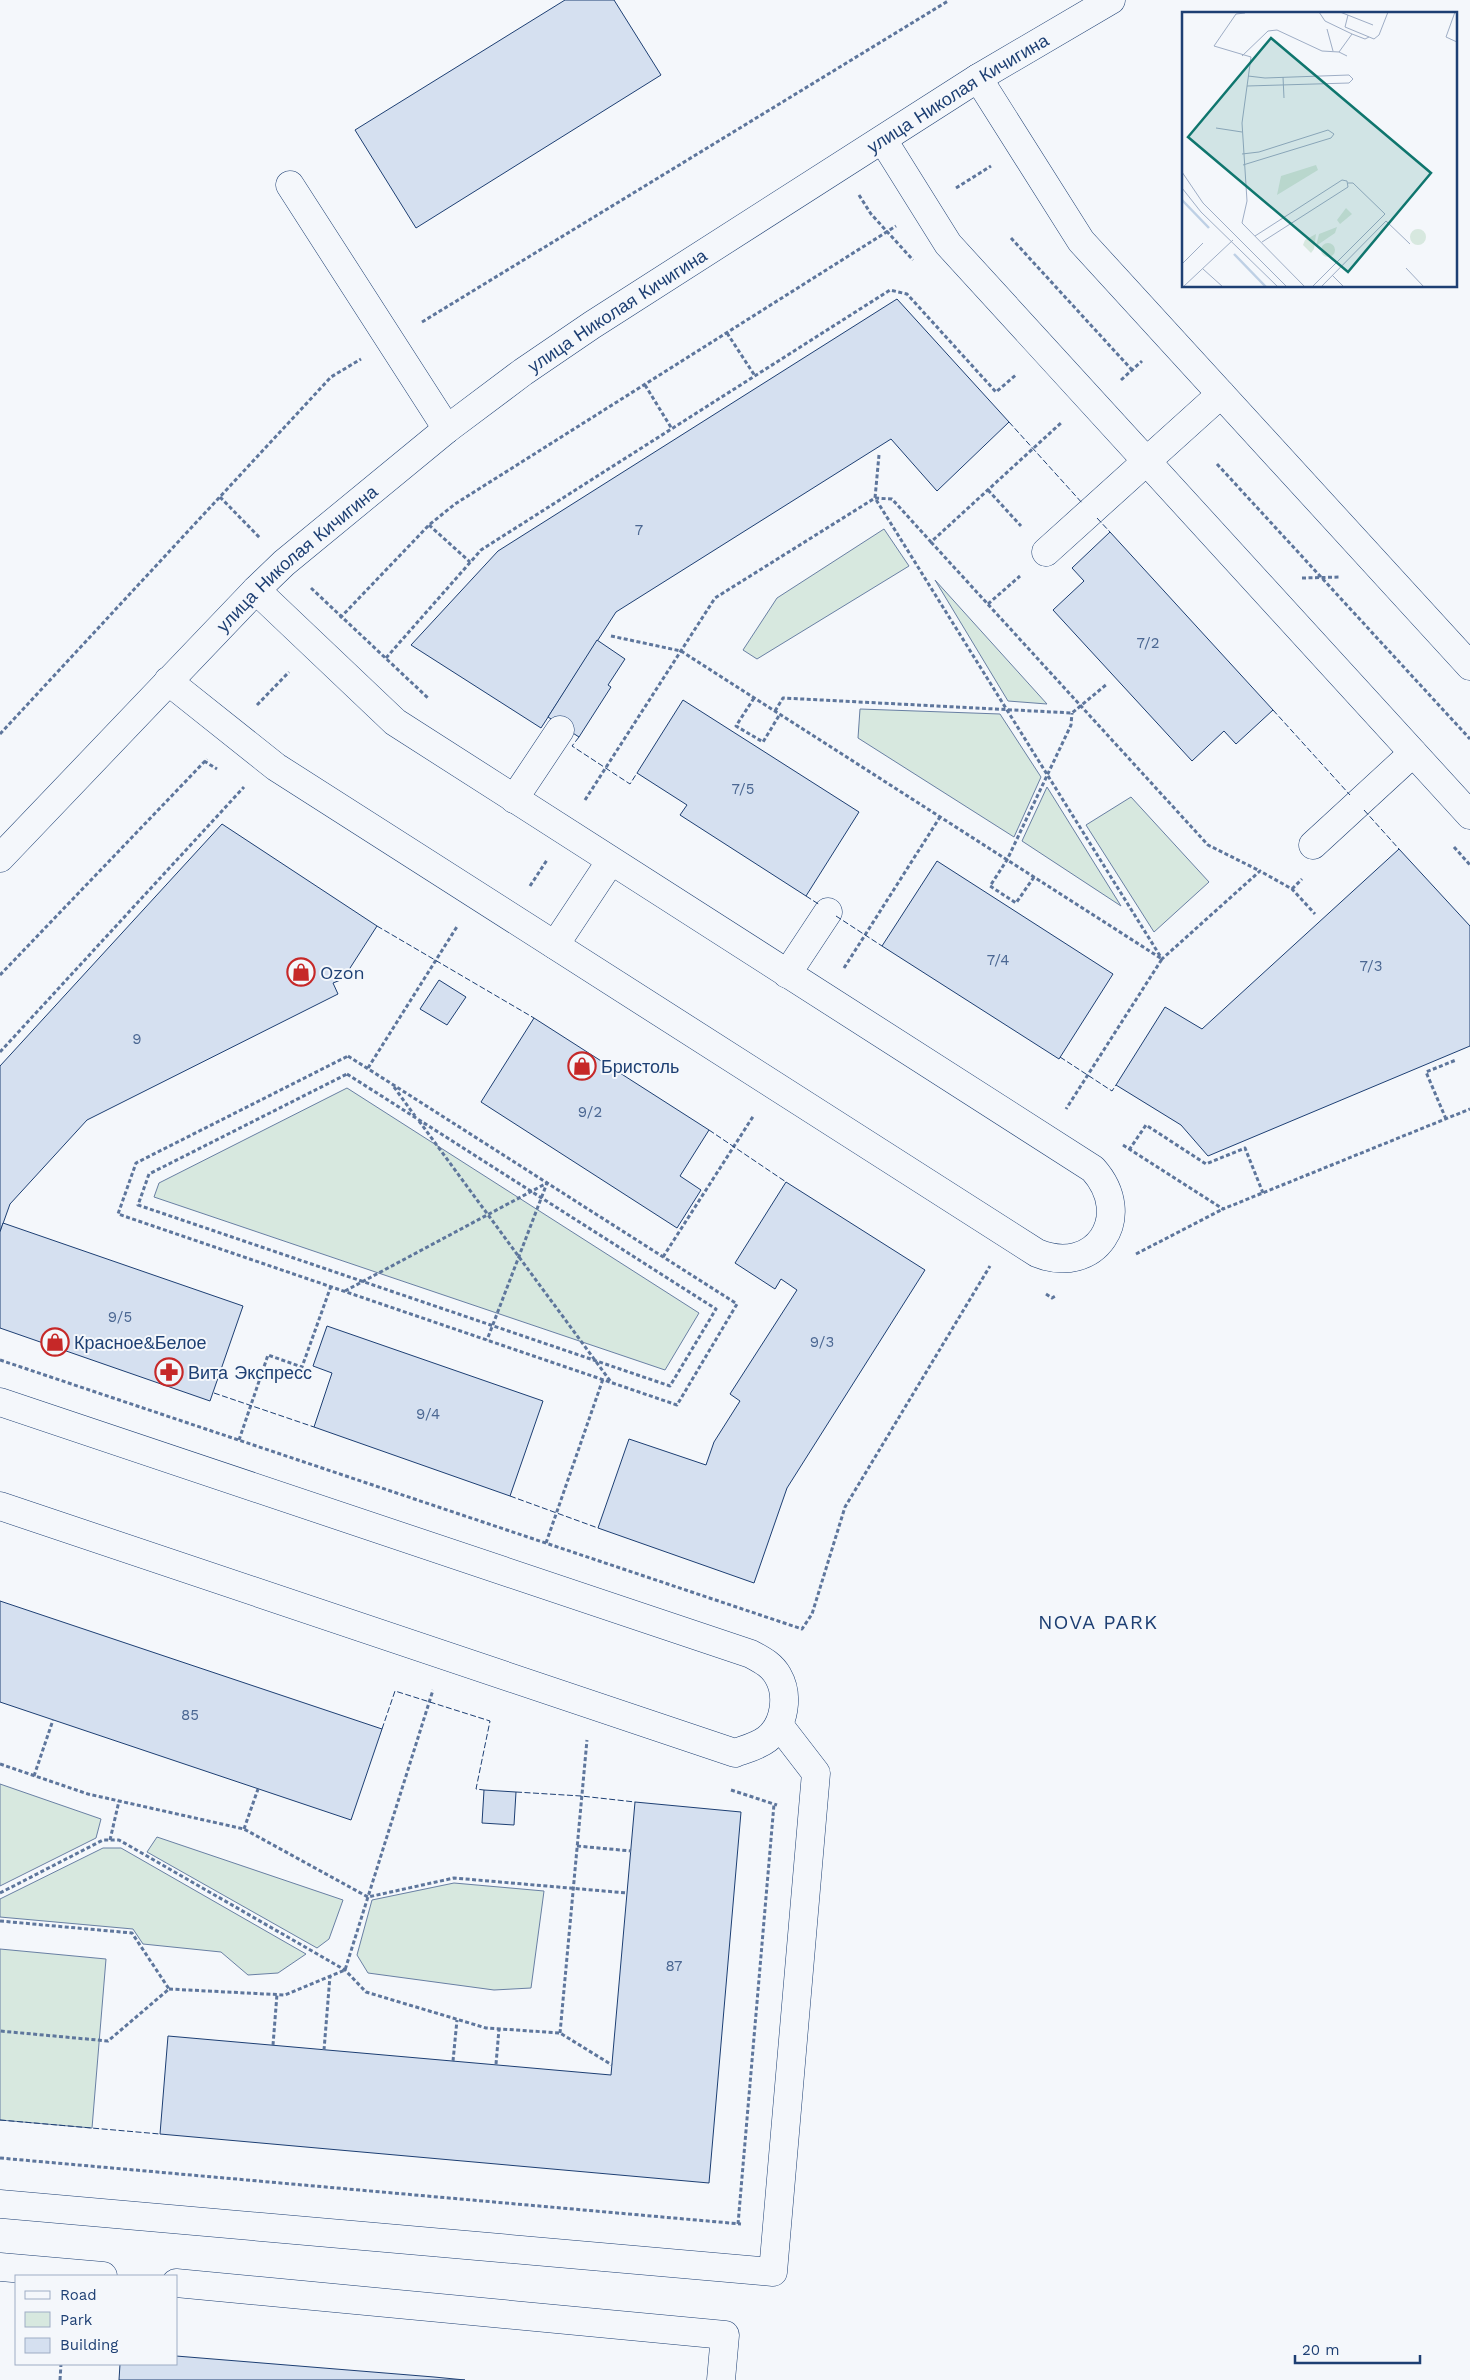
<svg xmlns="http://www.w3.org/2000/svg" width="1470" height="2380" viewBox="0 0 1470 2380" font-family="'Work Sans',sans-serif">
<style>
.green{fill:#d7e8df;stroke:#687fa3}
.building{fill:#d5e0f0;stroke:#1d3f73}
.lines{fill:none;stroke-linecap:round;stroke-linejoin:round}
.minor-casing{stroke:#1d3f73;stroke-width:29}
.path{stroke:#5e769c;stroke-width:3;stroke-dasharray:4 2.5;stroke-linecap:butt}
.minor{stroke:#f4f7fb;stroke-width:28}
.fence{stroke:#1d3f73;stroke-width:1;stroke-dasharray:6 2.5;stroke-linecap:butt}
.labels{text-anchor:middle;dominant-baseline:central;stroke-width:4;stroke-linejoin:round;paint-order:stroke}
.number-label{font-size:15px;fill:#4b6792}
.street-label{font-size:18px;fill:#1d3f73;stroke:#f4f7fb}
.poi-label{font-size:18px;fill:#1d3f73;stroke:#f4f7fb;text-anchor:start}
.quarter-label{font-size:20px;letter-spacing:1px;fill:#1d3f73;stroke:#f4f7fb}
.inset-river{fill:none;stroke:#bed0e5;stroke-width:2.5}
.inset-road{fill:none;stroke:#9eadc5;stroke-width:1}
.view{fill:#0f766e;fill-opacity:0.15;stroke:#0f766e;stroke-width:2.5}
.inset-edge{fill:none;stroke:#1d3f73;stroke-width:2.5}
</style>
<rect width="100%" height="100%" fill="#f4f7fb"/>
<g class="green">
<polygon points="884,529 909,566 757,659 743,650 777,598"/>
<polygon points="935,580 1047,704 1008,701"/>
<polygon points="860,709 1000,714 1041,777 1014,837 858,738"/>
<polygon points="1047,787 1121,906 1022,841"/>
<polygon points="1131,797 1209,882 1154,932 1086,825"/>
<polygon points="347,1088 699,1313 665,1370 154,1197 159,1183"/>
<polygon points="0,1784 101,1819 96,1838 0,1886"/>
<polygon points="157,1837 343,1900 329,1939 317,1948 147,1852"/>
<polygon points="103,1848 121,1848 306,1954 278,1973 248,1975 221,1952 143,1944 133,1929 0,1917 0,1899"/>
<polygon points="454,1883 544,1891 531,1988 494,1990 368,1973 357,1955 372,1900"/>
<polygon points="0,1949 106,1959 92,2128 0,2120"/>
</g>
<g class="building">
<polygon points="565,0 614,0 661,75 416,228 355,130"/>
<polygon points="897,299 1009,422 937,491 891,439 616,612 541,728 411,645 498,551"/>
<polygon points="1110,532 1273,710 1236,744 1224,731 1192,761 1053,610 1084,581 1072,568"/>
<polygon points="597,640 625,659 608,685 611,687 579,737 548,717"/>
<polygon points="683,700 859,812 806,896 680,815 687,805 637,773"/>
<polygon points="222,824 377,926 343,979 333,983 338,994 87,1120 10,1204 0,1232 0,1066"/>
<polygon points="1399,849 1470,926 1470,1046 1208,1156 1181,1125 1116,1085 1165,1007 1202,1029"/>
<polygon points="937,861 1113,974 1059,1059 882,946"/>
<polygon points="439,980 466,997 447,1025 420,1009"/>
<polygon points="534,1018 709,1130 680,1176 701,1190 677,1228 481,1102"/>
<polygon points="786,1182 925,1270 787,1488 754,1583 598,1528 629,1439 706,1465 714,1442 740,1401 730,1394 797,1290 781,1279 775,1289 735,1263"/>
<polygon points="3,1223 243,1306 210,1401 0,1328 0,1232"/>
<polygon points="327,1326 543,1401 510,1496 314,1427 332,1373 313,1366"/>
<polygon points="0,1601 382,1729 351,1820 0,1702"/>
<polygon points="484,1790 516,1792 514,1825 482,1823"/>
<polygon points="635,1802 741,1812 709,2183 160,2134 168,2036 611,2075"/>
<polygon points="176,2356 434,2377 465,2380 119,2380 120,2364 176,2364"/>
</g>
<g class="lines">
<g class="minor-casing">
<g id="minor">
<polyline points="978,78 1081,241 1470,666"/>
<polyline points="883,140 948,244 1470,815"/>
<polyline points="290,185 447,429"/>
<polyline points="1046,552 1221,394"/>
<path d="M168,681l108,86 761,486c58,24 99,-36 56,-84l-698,-447 -139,-132"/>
<polyline points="514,799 560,730"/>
<polyline points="1313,845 1413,753"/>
<path id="s1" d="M0,858l256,-268 28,-27 163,-134 76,-57 69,-47 386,-247 133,-78"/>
<polyline points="555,945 610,862"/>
<polyline points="787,974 828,912"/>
<path d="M0,1402l751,252c11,6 21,11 27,22 11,19 7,49 -11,63 -9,7 -21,10 -32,14l-735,-247"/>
<polyline points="0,2204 773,2272 816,1773 779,1725"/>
<polyline points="0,2267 103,2276"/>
<polyline points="176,2283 725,2335 721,2380"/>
</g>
</g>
<g class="path">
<polyline points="956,188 991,166"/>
<polyline points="859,195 871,214 913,260"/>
<polyline points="1011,238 1132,370"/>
<polyline points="422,322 948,1"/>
<polyline points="727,333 755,376"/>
<polyline points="1121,380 1142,361"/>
<polyline points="645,385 672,429"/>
<polyline points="879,455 875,498 1162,959 1260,871 1292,889 1315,914"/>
<polyline points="1217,464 1470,739"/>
<polyline points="988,490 1021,526"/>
<polyline points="220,497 260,538"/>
<polyline points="429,525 470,562"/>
<polyline points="931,542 1208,845 1260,871"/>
<polyline points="1302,578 1341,577"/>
<polyline points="311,588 428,698"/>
<polyline points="988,604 1020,576"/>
<polyline points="340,618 429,525 455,504 896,226"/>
<polyline points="611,636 681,651 1162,959 1066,1109"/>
<polyline points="386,658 481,550 890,290 907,294 996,392 1017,374"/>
<polyline points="754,698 736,726 763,742 780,714"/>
<polyline points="257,705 289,672"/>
<polyline points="775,711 783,698 1072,713 1107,684"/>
<polyline points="0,734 331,377 361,359"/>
<polyline points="204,761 217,769"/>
<polyline points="585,800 715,598 875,498 892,499 931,542 1062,422"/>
<polyline points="1454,847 1470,865"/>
<polyline points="1034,877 1016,903 990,886 1007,860 1071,725 1072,713"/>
<polyline points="530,886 547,860"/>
<polyline points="1292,889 1302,879"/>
<polyline points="844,968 940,817"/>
<polyline points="0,975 207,759"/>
<polyline points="0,1052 244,787"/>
<polygon points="348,1056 737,1304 677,1405 118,1214 136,1163"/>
<polyline points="368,1068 458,925"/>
<polygon points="347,1074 716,1309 670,1386 138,1205 149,1174"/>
<polyline points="394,1087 415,1116"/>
<polyline points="1446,1119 1426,1072 1456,1060"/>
<polyline points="419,1121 611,1382"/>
<polyline points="1123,1145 1223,1209 1470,1109"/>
<polyline points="1129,1150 1146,1125 1206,1164 1245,1148 1263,1193"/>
<polyline points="1136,1254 1223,1209"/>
<polyline points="663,1257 754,1115"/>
<polyline points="345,1291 547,1183 487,1340"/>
<polyline points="1046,1294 1052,1298 1057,1295"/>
<polyline points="0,1360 802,1629 812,1614 845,1507 990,1266"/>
<polyline points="239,1440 268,1355 302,1367 331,1286"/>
<polyline points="546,1543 603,1379"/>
<polyline points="0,1764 88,1794 244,1829 368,1897 454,1878 627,1893"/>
<polyline points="34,1776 53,1720"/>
<polyline points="731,1790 777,1805"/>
<polyline points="244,1829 258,1789"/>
<polyline points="110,1840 119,1801"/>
<polyline points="577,1846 631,1851"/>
<polyline points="0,1893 103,1840 119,1840 345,1970 366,1992 486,2028 560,2033 612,2065"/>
<polyline points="0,1921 132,1933 169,1989 108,2041 0,2031"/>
<polyline points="169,1989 285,1995 345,1970 433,1690"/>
<polyline points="560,2033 587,1740"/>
<polyline points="273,2045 277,1994"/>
<polyline points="324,2050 330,1976"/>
<polyline points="453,2061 457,2020"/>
<polyline points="496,2064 499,2029"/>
<polyline points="0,2158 741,2224"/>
<polyline points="738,2224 774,1804"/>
<polyline points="60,2380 61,2364"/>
</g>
<use href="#minor" class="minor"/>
<g class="fence">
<polyline points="1009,422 1083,504"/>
<polyline points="1097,518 1110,532"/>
<polyline points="1273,710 1350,795"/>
<polyline points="579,737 572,746 630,784 637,773"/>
<polyline points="1364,810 1399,849"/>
<polyline points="806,896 820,905"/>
<polyline points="836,916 882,946"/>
<polyline points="377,926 534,1018"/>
<polyline points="1060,1057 1112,1091 1116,1085"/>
<polyline points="709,1130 786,1182"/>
<polyline points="214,1393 314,1427"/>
<polyline points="510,1496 598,1528"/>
<polyline points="382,1729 395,1691 490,1721 476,1789 484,1790"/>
<polyline points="516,1792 581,1796 635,1802"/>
<polyline points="0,2120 160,2134"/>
</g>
</g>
<defs>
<g id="shop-ring" transform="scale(1.4375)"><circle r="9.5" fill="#f4f7fb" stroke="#c62828" stroke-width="1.5"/><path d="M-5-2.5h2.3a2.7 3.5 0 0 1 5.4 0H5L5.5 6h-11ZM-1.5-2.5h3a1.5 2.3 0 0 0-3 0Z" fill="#c62828"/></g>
<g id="pharmacy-ring" transform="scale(1.4375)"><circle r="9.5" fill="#f4f7fb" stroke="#c62828" stroke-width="1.5"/><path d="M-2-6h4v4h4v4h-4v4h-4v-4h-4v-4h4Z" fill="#c62828"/></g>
</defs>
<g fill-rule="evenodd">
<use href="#shop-ring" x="301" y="972"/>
<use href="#shop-ring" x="582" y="1066"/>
<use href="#shop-ring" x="55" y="1342"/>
<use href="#pharmacy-ring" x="169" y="1372"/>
</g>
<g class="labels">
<g class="number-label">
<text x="639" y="530">7</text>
<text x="1148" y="643">7/2</text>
<text x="743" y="789">7/5</text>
<text x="998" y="960">7/4</text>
<text x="1371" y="966">7/3</text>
<text x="137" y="1039">9</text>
<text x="590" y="1112">9/2</text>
<text x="120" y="1317">9/5</text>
<text x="822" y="1342">9/3</text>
<text x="428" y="1414">9/4</text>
<text x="190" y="1715">85</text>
<text x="674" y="1966">87</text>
</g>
<g class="street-label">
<text stroke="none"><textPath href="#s1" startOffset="1232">улица Николая Кичигина</textPath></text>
<text stroke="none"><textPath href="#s1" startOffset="828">улица Николая Кичигина</textPath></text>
<text stroke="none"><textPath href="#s1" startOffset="422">улица Николая Кичигина</textPath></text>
</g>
<g class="poi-label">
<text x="320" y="972">Ozon</text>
<text x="601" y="1066">Бристоль</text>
<text x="74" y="1342">Красное&amp;Белое</text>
<text x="188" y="1372">Вита Экспресс</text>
</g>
<g class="quarter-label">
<text x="1098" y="1622">NOVA PARK</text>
</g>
</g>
<g transform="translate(1182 12)">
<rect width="275" height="275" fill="#f4f7fb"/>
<path d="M134,153l2,5 -41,25 4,-19zM164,196l6,6 -12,10 -3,-4zM155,215l-2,6 -19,13 3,-12zM228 225a8 8 0 1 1 16 0a8 8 0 1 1-16 0ZM134,222l-2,15 -3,4 -8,-8 2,-5zM139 238a7 7 0 1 1 14 0a7 7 0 1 1-14 0Z" fill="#d7e8df"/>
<path class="inset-river" d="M0,188l27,28M52,242l32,33"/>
<path class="inset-road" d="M137,0l6,9 27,13M158,0l33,13M273,0l-9,25 11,5M63,1l-9,1 -22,32 37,11 -9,66 5,78 -5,22 63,64M166,3l-3,12 29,12 5,-4 9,-23M145,17l6,22M60,44l26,-25 9,-1 45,21 17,1M165,44l-8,-4 13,-18 13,5 4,-2M101,65l1,21M65,74l102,-3 4,-4 -4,-4 -84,3 -17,-2M34,116l26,4M60,142l17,-2 69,-22 6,4 -3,4 -88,27M0,160l21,31 84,84M0,176l19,24 77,75M73,224l87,-56 5,1 1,6 -86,55M0,252l21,-21M224,256l18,19M21,257l20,18M150,263l12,12M1,275l50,-47M130,275l73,-73 -32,-31h-5M139,275l65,-66 24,23"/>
<path class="view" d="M89,26l160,135 -83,99 -160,-135z"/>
<rect width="275" height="275" class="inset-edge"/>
</g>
<rect x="15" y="2275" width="162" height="90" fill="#f4f7fb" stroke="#9eadc5"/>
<rect x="25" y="2291" width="25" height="8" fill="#f4f7fb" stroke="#9eadc5"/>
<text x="60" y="2300" font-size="15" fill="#1d3f73">Road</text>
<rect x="25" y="2312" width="25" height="15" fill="#d7e8df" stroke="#9eadc5"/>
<text x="60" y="2325" font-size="15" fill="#1d3f73">Park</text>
<rect x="25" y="2338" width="25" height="15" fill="#d5e0f0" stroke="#9eadc5"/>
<text x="60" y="2350" font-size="15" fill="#1d3f73">Building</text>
<path d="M1295 2355v8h125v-8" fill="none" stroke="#1d3f73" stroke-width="2.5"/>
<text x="1302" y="2355" font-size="15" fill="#1d3f73" stroke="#f4f7fb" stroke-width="4" paint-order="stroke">20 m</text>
</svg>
